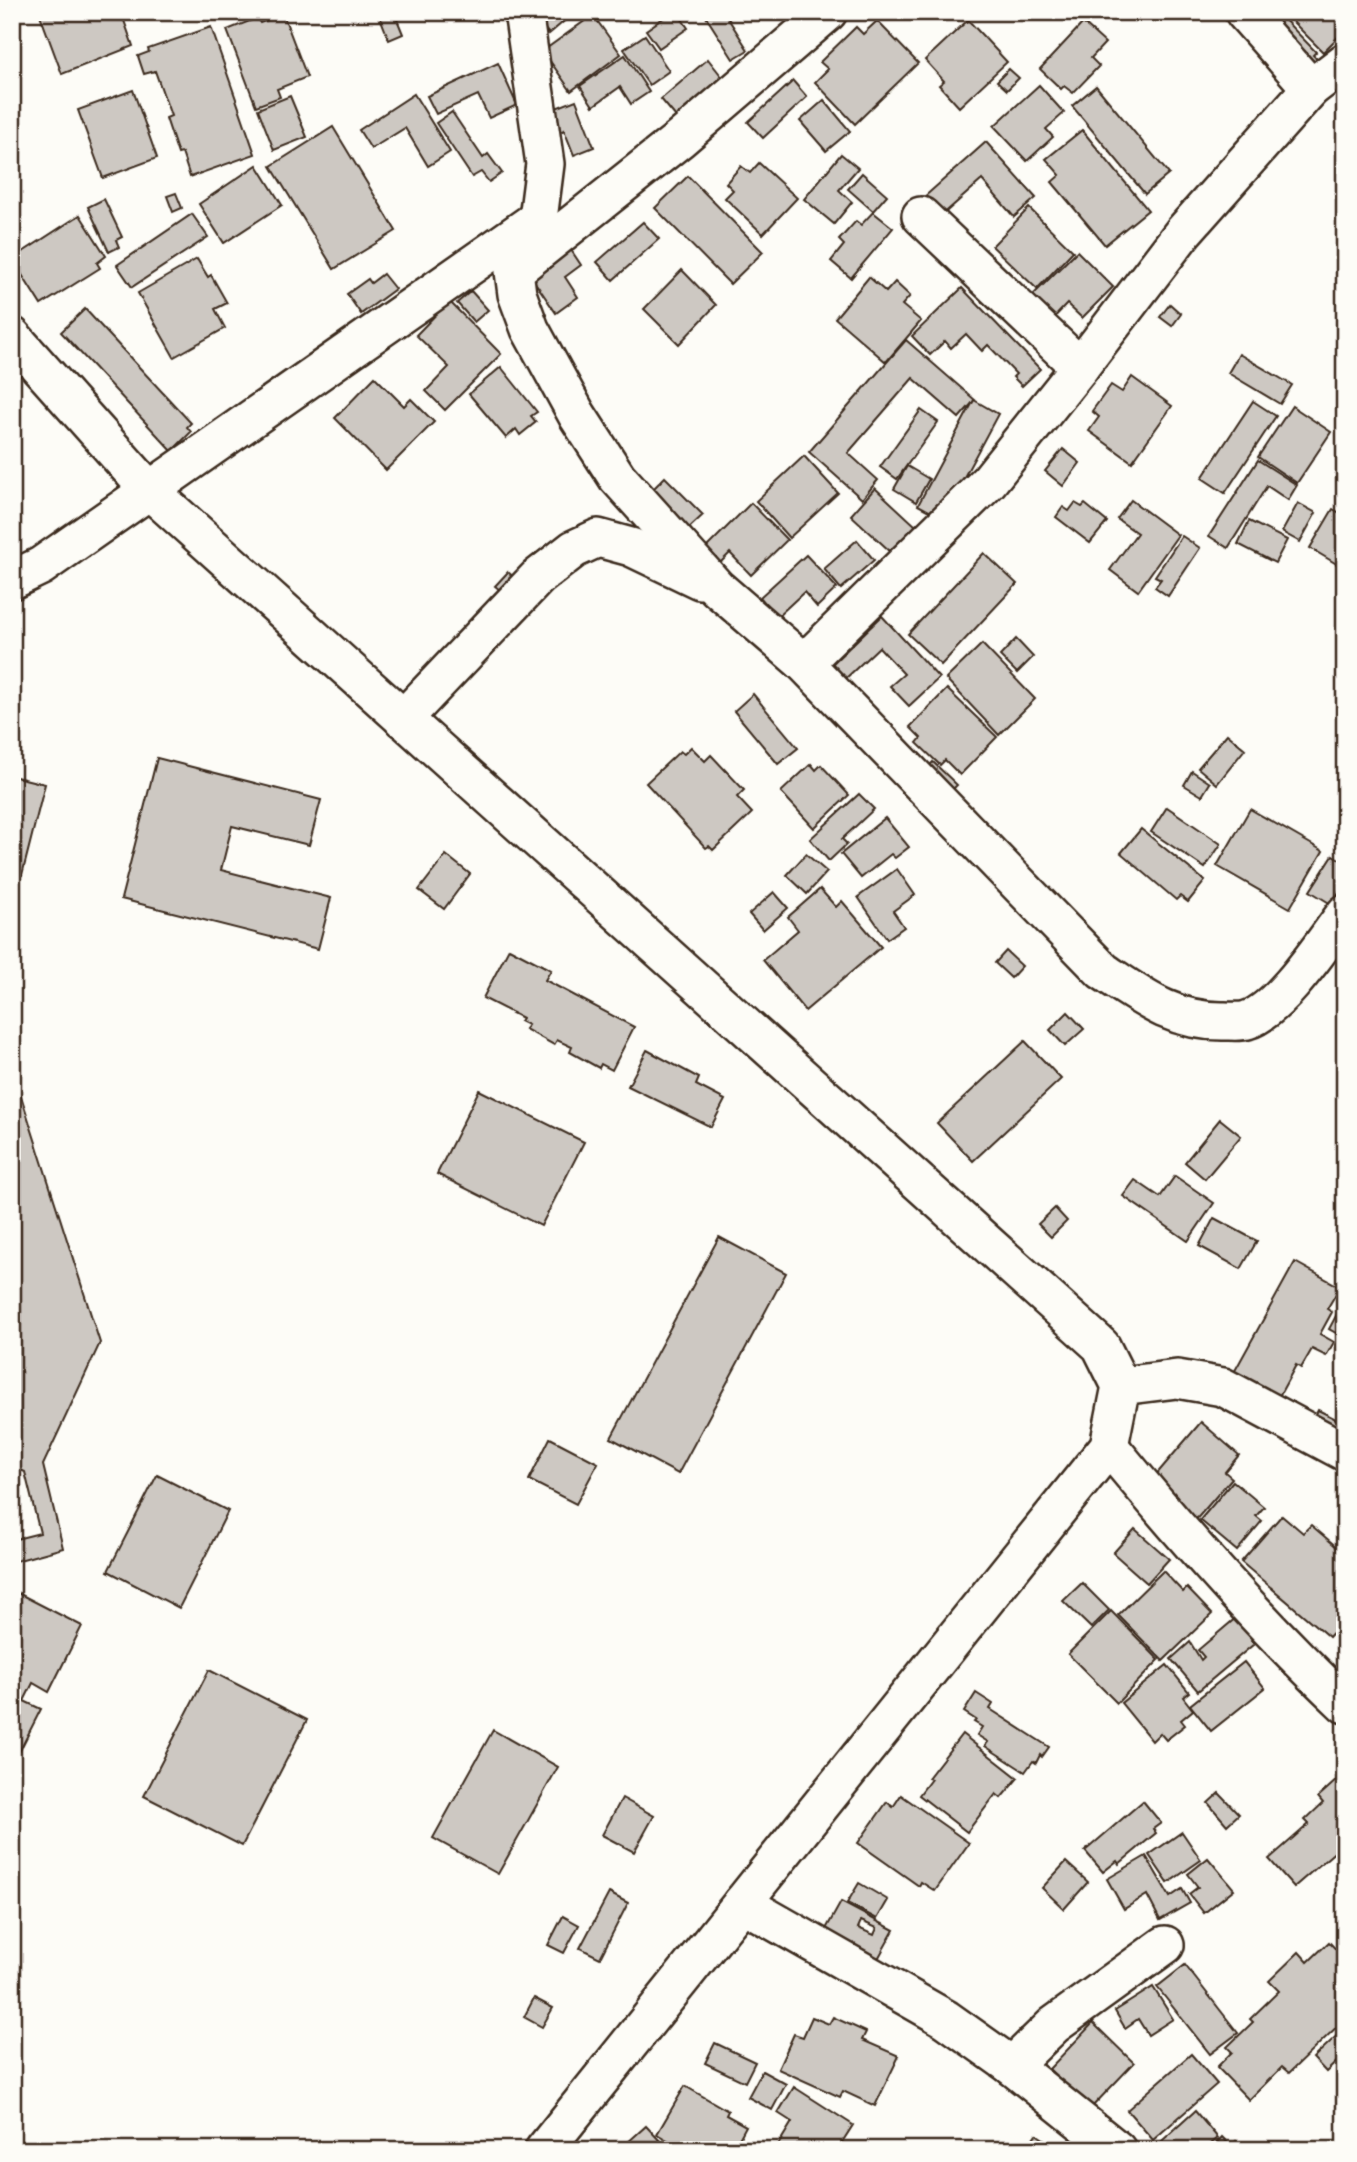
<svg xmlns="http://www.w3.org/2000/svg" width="1357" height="2162" viewBox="0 0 1357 2162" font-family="'Patrick Hand',sans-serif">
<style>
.building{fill:#cdc8c2;stroke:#3b2a1e;stroke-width:2;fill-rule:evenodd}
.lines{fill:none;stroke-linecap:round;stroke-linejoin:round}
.street-casing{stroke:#3b2a1e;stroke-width:42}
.street{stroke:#fdfcf7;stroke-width:37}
</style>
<rect width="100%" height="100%" fill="#fdfcf7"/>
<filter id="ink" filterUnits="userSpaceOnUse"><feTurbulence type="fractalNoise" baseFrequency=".0143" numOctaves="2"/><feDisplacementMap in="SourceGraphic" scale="14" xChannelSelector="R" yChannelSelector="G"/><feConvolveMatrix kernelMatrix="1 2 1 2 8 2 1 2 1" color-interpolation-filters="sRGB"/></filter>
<g filter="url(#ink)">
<g class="building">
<polygon points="39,12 121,12 133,46 62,74"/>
<polygon points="378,12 394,12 403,34 389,40"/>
<polygon points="541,12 575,12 549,34 535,17"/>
<polygon points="672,12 677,12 688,28 659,48 646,30"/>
<polygon points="703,12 724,12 748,50 733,59"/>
<polygon points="1264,12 1277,12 1316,52 1313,55 1322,64 1309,78"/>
<polygon points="1283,12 1345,12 1345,30 1323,52"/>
<polygon points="283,14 307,77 277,89 280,97 256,106 227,30 257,18 260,23"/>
<polygon points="593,15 621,54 571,91 543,51"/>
<polygon points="968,20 1007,62 959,107 939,85 944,81 925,60"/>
<polygon points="877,21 918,63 855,124 815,82 828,69 820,62 856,27 863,34"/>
<polygon points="1083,23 1105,43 1091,58 1099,66 1073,93 1064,86 1061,89 1040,69"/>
<polygon points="211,27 255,154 190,177 182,153 178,154 166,118 171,116 155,71 144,74 138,56 149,52 148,49"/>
<polygon points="645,35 669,71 649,85 624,49"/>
<polygon points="625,55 649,92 631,104 620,87 593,106 580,86"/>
<polygon points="708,59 723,78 676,117 661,99"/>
<polygon points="498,63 517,105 489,118 478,95 436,114 427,96"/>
<polygon points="1009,69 1019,78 1007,90 997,81"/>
<polygon points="793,81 807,97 763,138 748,122"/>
<polygon points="1039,85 1064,113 1046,129 1053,137 1027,161 994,126"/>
<polygon points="1096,86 1169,174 1145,194 1072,106"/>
<polygon points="133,90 157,158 103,178 78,110"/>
<polygon points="414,94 450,152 428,166 405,128 371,149 359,130"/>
<polygon points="290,96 307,137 274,150 258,109"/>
<polygon points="576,100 594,147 574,155 564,130 556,134 548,111"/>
<polygon points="824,100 850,131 826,151 800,121"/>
<polygon points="452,112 483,158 488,154 502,173 489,182 481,172 472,177 436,123"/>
<polygon points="333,127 396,231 334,269 271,166"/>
<polygon points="1082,130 1148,210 1105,245 1052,182 1060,175 1046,159"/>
<polygon points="986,142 1036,198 1014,217 982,180 940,217 923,198"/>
<polygon points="841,154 858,168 839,190 852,202 834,224 804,199"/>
<polygon points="759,163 797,198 763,234 725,198 733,190 726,183 741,166 750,173"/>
<polygon points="257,165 282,205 224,243 199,204"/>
<polygon points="862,173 887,195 873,211 848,189"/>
<polygon points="688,176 763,252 730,284 655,208"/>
<polygon points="176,193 182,208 173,212 167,196"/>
<polygon points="104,199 122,237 116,240 119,247 109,252 88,207"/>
<polygon points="1029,208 1073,251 1037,289 992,246"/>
<polygon points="873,212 893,228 851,278 831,261 844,245 839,240 856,221 861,225"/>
<polygon points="192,214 208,237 132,287 117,265"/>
<polygon points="80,215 106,256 97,263 100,268 41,305 12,259"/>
<polygon points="643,222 659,239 613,280 597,262"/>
<polygon points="567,244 581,265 565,277 578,297 556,313 528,272"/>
<polygon points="1077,251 1113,287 1082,318 1067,304 1048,324 1026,302"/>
<polygon points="197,259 208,277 211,275 227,303 215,309 225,328 174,357 138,293"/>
<polygon points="682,270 716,305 679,344 644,309"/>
<polygon points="383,274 395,289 361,314 347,294 368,279 371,283"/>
<polygon points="869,277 886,292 895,282 910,296 902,305 921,321 886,362 835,318"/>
<polygon points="962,288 1040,369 1022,386 1013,377 1016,374 988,345 982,351 966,334 951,348 945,341 930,355 912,336"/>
<polygon points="471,291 488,310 474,322 457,303"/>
<polygon points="449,301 501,354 445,410 426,391 449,367 416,335"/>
<polygon points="1170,304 1181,314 1172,326 1160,317"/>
<polygon points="85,309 191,423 187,427 191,432 172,451 61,332"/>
<polygon points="906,340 975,400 959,418 913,378 848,453 878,480 862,499 809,452"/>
<polygon points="1239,354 1292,385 1280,404 1228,373"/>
<polygon points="501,367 537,412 531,416 536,422 520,435 516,429 506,438 469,394"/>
<polygon points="375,377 404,406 411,399 434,422 386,470 335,418"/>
<polygon points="1132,377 1172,406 1132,462 1089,431 1099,417 1092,411 1111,385 1122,392"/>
<polygon points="974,400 998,414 942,518 918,505"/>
<polygon points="1253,401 1276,416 1225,493 1202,478"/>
<polygon points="1292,406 1331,432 1297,483 1258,457"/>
<polygon points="921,410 938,422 897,479 880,467"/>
<polygon points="1063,449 1080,463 1063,486 1045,471"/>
<polygon points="804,456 838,493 789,538 756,501"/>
<polygon points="1258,460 1297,485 1288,500 1267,486 1228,548 1209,536"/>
<polygon points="907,466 929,479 916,502 894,489"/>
<polygon points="665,477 703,515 688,529 651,491"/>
<polygon points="875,488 916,526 892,553 851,515"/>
<polygon points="1131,500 1178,535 1138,591 1110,570 1137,533 1117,519"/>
<polygon points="751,503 787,540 751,575 730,553 712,571 698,556"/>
<polygon points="1075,503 1082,507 1085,504 1107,522 1090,543 1056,517 1063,507 1069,511"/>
<polygon points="1298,503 1316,513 1300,542 1282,532"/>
<polygon points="1333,509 1345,516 1345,569 1310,548"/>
<polygon points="1249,521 1287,540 1275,563 1238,544"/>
<polygon points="1182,536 1200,548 1168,596 1155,587 1161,579 1155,576"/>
<polygon points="857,540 874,560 841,589 824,569"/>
<polygon points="984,553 1017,584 941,665 908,634"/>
<polygon points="806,555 837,588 817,607 804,592 777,617 760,597"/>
<polygon points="508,572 519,582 506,595 495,586"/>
<polygon points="882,616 939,678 909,706 890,686 904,674 879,647 844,680 830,666"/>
<polygon points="1016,639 1033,657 1017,673 1000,656"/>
<polygon points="982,644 1035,699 999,735 946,679"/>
<polygon points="947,689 997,737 960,775 945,760 940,765 917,743 921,738 910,727"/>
<polygon points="753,694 798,748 778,764 734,711"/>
<polygon points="1227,734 1245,749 1217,784 1198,768"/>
<polygon points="691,747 705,761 711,755 744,790 737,797 752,813 713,850 709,846 706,848 646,783 680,751 684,754"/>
<polygon points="157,758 321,800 309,845 232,826 221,870 331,898 318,949 121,899"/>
<polygon points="933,762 957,785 943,799 920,776"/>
<polygon points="811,764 816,770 821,765 849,795 814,828 781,792"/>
<polygon points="1192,771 1210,783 1202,796 1184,785"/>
<polygon points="12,776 45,784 22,875 12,873"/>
<polygon points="859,794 874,809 842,839 847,844 829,861 810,839"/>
<polygon points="1167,807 1221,844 1205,868 1151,832"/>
<polygon points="1250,809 1323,851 1290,908 1217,866"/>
<polygon points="885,818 909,847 895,858 891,854 861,878 841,854"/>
<polygon points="1141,829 1205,881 1188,902 1180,896 1176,900 1121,853"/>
<polygon points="806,854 827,872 807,894 787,875"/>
<polygon points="446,855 470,874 444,909 419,890"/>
<polygon points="1333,855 1345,863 1345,883 1331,904 1310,891"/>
<polygon points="897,869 915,895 893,911 904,927 887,939 858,897"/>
<polygon points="820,889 836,907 842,901 881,947 805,1011 763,960 798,930 788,917"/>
<polygon points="774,892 788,908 763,930 749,914"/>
<polygon points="509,948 551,970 545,980 634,1027 612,1070 601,1064 599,1068 570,1052 572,1047 557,1040 554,1045 525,1029 528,1025 520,1021 522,1018 483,998"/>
<polygon points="1006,951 1022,966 1011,978 995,963"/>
<polygon points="1068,1012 1084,1029 1065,1046 1050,1030"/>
<polygon points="1025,1041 1061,1079 973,1161 937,1123"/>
<polygon points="647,1050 699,1078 696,1085 725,1100 711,1127 628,1086"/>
<polygon points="479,1090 584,1142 541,1226 437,1174"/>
<polygon points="12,1092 21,1096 100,1343 43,1465 63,1548 12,1562 12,1540 40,1533 25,1472 12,1466"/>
<polygon points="1220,1119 1241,1136 1205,1179 1185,1162"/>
<polygon points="1175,1176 1214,1203 1188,1241 1123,1196 1135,1180 1160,1197"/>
<polygon points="1055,1208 1067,1221 1051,1237 1038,1224"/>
<polygon points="1214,1218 1257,1241 1241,1269 1199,1246"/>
<polygon points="719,1237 786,1273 678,1474 611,1438"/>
<polygon points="1295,1262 1340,1287 1327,1309 1332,1312 1320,1334 1334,1342 1326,1356 1312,1349 1301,1368 1296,1365 1277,1400 1232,1376"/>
<polygon points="1345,1299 1345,1338 1329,1329"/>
<polygon points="1318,1410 1344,1423 1336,1439 1310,1426"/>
<polygon points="1201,1422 1239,1455 1225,1472 1232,1478 1194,1522 1149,1483"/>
<polygon points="550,1438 598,1463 576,1504 529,1480"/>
<polygon points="157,1475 228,1511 179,1608 108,1571"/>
<polygon points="1233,1481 1264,1507 1256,1516 1262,1521 1237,1551 1200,1520"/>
<polygon points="1282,1515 1303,1533 1311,1525 1345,1554 1345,1619 1329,1637 1241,1562"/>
<polygon points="1135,1529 1169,1559 1147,1583 1113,1553"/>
<polygon points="1163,1571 1183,1592 1187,1588 1212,1614 1163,1661 1118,1615"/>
<polygon points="1082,1583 1109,1610 1091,1628 1063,1601"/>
<polygon points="12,1590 82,1626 49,1692 33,1683 24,1701 41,1709 12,1766"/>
<polygon points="1111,1611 1159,1660 1117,1703 1068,1654"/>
<polygon points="1237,1617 1254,1637 1251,1640 1254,1644 1198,1691 1171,1659 1190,1642 1201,1660 1204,1657 1198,1650"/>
<polygon points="1244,1662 1265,1688 1211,1731 1190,1705"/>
<polygon points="1167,1665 1189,1692 1183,1697 1193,1710 1181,1720 1185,1725 1166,1740 1160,1733 1152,1741 1121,1703"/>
<polygon points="209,1670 307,1720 242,1846 144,1796"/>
<polygon points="976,1693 993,1704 990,1709 1049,1747 1042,1757 1040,1755 1036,1763 1033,1761 1025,1772 985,1746 988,1742 977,1735 982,1727 974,1722 976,1720 964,1712"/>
<polygon points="493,1730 558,1767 498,1874 433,1838"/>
<polygon points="962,1734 1018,1778 1001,1798 996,1794 967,1832 919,1795 931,1779 928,1778"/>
<polygon points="1338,1779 1345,1787 1345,1843 1294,1887 1269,1859 1309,1824 1305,1820 1323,1803 1318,1797"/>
<polygon points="1219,1793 1239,1814 1227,1825 1208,1803"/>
<polygon points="901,1795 969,1843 935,1891 921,1882 919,1886 858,1843 887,1802 893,1807"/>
<polygon points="622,1798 654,1816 634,1852 602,1835"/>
<polygon points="1143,1801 1161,1823 1153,1829 1156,1833 1119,1864 1117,1861 1103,1872 1085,1851"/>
<polygon points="1182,1832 1201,1860 1168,1883 1149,1855"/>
<polygon points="1146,1856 1170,1897 1182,1889 1190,1903 1160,1920 1147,1895 1124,1909 1107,1879"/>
<polygon points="1208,1858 1234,1889 1204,1913 1189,1894 1198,1887 1188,1874"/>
<polygon points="1066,1862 1088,1882 1064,1909 1042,1888"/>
<polygon points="859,1883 888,1900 877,1919 847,1903"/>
<polygon points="609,1893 628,1903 600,1958 580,1948"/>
<path d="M841,1902l53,28 -20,36 -53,-28zM861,1921l16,7 -3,7 -16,-7z"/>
<polygon points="563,1916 579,1925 564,1953 548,1945"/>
<polygon points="1329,1942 1345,1959 1345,2019 1289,2073 1282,2067 1249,2100 1217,2067 1232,2052 1227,2047 1253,2022 1250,2019 1279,1991 1269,1981 1299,1952 1308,1962"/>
<polygon points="1185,1965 1238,2033 1210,2054 1157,1987"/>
<polygon points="1153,1987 1173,2019 1148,2035 1138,2019 1125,2028 1115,2011"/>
<polygon points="534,1998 553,2008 542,2027 524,2017"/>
<polygon points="812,2017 829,2024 833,2017 866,2032 862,2040 899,2056 875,2106 843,2091 840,2097 778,2069 794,2034 803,2037"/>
<polygon points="1093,2023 1134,2063 1090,2109 1049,2069"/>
<polygon points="1345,2028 1345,2054 1326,2072 1313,2058"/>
<polygon points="715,2043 755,2062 745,2082 705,2063"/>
<polygon points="1191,2054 1217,2084 1153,2140 1127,2110"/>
<polygon points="762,2071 786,2084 772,2110 748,2097"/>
<polygon points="685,2086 728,2111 726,2115 746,2126 738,2141 752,2150 685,2150 657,2134"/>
<polygon points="794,2087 853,2125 837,2150 775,2150 792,2122 778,2113"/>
<polygon points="1195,2111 1218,2138 1204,2150 1152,2150"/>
<polygon points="646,2126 661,2142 653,2150 633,2150 627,2143"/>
<polygon points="1036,2134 1048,2142 1042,2150 1025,2150"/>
<polygon points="1222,2137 1231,2146 1236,2141 1243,2148 1241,2150 1210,2150"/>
</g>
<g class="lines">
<g class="street-casing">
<g id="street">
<path d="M521,12l3,6 21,146 -7,55 -24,52 3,23 13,35 47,86 40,62 100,111 87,75 299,308c40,27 71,51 122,50 7,0 16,1 22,-1 33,-10 77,-78 98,-106"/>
<polyline points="1244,12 1311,88"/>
<polyline points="921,216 1080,367"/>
<polyline points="520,266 680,139 828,12"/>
<polyline points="12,336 149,490 1101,1346 1121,1386 1109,1446 544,2150"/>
<polyline points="12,580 41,566 536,220"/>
<polyline points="804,663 989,481 1080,367 1184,231 1311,88 1345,62"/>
<polyline points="403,719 538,577 574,549 598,538 631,547 700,580"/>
<polyline points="1121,1386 1177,1379 1223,1387 1345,1452"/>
<path d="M1109,1446c74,90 151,178 236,258"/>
<polyline points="742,1903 946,2019 1012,2066 1117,2150"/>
<polyline points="1012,2066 1054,2025 1165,1945"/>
</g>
</g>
<use href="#street" class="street"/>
</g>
</g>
<rect width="1357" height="2162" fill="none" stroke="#fdfcf7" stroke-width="42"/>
<rect x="21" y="21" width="1315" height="2120" fill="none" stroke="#3b2a1e" stroke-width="2.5" filter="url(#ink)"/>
</svg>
